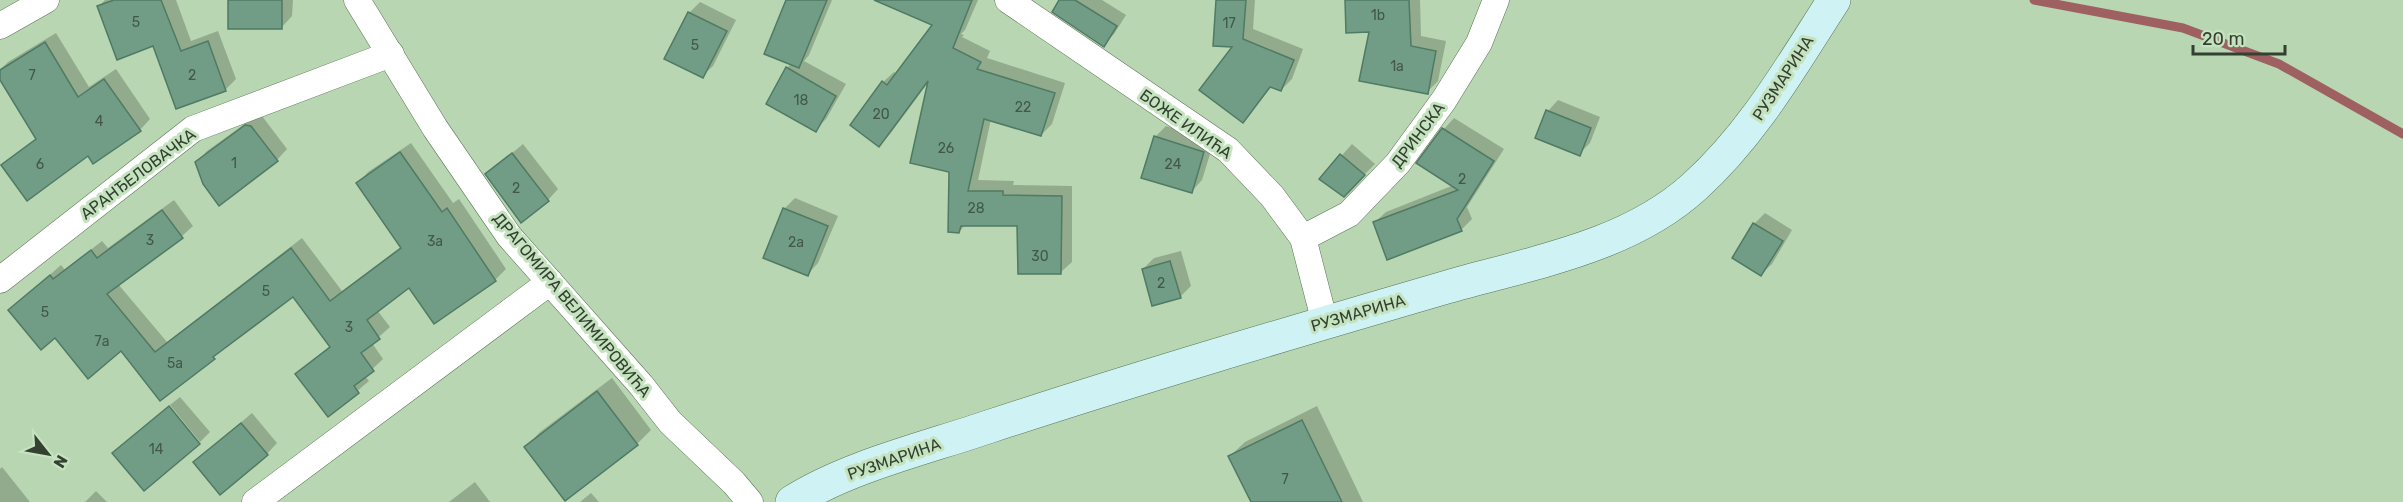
<svg xmlns="http://www.w3.org/2000/svg" width="2403" height="502" viewBox="0 0 2403 502" font-family="Rubik,sans-serif">
<style>
.shadow{fill:#0003}
.lines{fill:none;stroke-linecap:round;stroke-linejoin:round}
.stream{stroke:#9e6060;stroke-width:9}
.building{fill:#719d86;stroke:#4f7a63;stroke-width:1.5}
.minor-casing{stroke:#5a7655;stroke-width:27}
.secondary-casing{stroke:#5a7655;stroke-width:34}
.minor{stroke:#fff;stroke-width:26}
.secondary{stroke:#cff3f5;stroke-width:33}
.labels{text-anchor:middle;dominant-baseline:central;stroke-width:6;stroke-linejoin:round;paint-order:stroke}
.number-label{font-size:14px;fill:#435847}
.street-label{font-size:16px;fill:#344132;stroke:#c4e3be}
</style>
<rect width="100%" height="100%" fill="#b7d6b1"/>
<g class="shadow">
<polygon points="105,0 176,0 191,41 218,31 236,79 225,90 98,7"/>
<polygon points="230,0 293,0 292,16 282,27"/>
<polygon points="788,0 832,0 809,55 804,61 846,84 826,119 815,130 787,68 792,63"/>
<polygon points="916,0 978,0 965,30 961,34 964,35 962,37 990,51 987,58 1065,83 1052,124 1041,135 991,119 978,180 1014,181 1013,185 1072,186 1072,262 1061,272 1018,225 966,224 959,232 950,170 930,80 890,134 879,145 883,82 894,72 897,74 937,24"/>
<polygon points="1061,0 1102,0 1126,15 1114,34 1103,45"/>
<polygon points="1217,0 1255,0 1253,29 1303,49 1292,79 1281,90 1272,86 1243,121 1235,46"/>
<polygon points="1347,0 1420,0 1421,36 1446,41 1438,81 1427,92 1370,30"/>
<polygon points="700,2 736,20 713,66 702,76 666,58 689,13"/>
<polygon points="56,33 89,87 116,69 150,119 140,130 88,154 0,77 0,70 8,62"/>
<polygon points="1558,100 1600,117 1590,143 1579,154 1548,111"/>
<polygon points="257,115 262,116 287,149 277,160 197,162 207,151"/>
<polygon points="1454,118 1504,149 1467,207 1472,219 1461,230 1375,222 1386,212 1454,185 1418,163 1444,129"/>
<polygon points="1166,126 1214,141 1202,180 1192,191 1155,137"/>
<polygon points="411,143 453,203 459,199 506,269 495,280 435,322 410,286 377,310 390,327 372,343 383,359 365,376 369,381 329,415 297,374 331,345 294,294 160,399 122,349 55,336 10,310 61,265 65,270 102,241 108,248 174,200 193,226 182,236 118,284 167,342 302,238 342,291 402,246 358,183 368,172"/>
<polygon points="523,144 558,189 548,200 487,174"/>
<polygon points="1352,144 1375,164 1344,195 1321,179"/>
<polygon points="795,198 838,216 818,263 808,274 784,209"/>
<polygon points="1765,213 1792,230 1772,264 1761,274 1754,224"/>
<polygon points="1181,251 1191,286 1180,297 1143,269 1154,258"/>
<polygon points="612,378 651,430 637,444 526,447 540,432"/>
<polygon points="180,397 210,432 200,442 170,405"/>
<polygon points="1317,406 1363,502 1252,502 1230,456 1245,442"/>
<polygon points="252,413 277,443 267,454 206,452"/>
<polygon points="2,467 30,502 0,502 0,469"/>
<polygon points="475,482 490,502 449,502"/>
<polygon points="96,491 107,502 85,502"/>
<polygon points="591,493 599,502 580,502"/>
</g>
<g class="lines">
<polyline class="stream" points="2034,0 2183,28 2279,64 2403,134"/>
</g>
<g class="building">
<polygon points="114,0 161,0 181,51 208,41 226,91 176,109 153,46 117,60 97,6"/>
<rect x="228" y="0" width="54" height="29"/>
<polygon points="786,0 827,0 799,68 764,54"/>
<polygon points="874,0 972,0 953,48 981,62 977,69 1055,93 1041,136 984,119 968,191 1003,191 1003,195 1062,196 1061,274 1018,274 1017,226 961,226 959,233 948,232 949,172 910,163 928,81 879,147 850,125 882,81 887,85 932,25"/>
<polygon points="1059,0 1075,0 1117,26 1104,47 1052,12"/>
<polygon points="1216,0 1246,0 1243,39 1294,60 1281,91 1270,87 1243,123 1199,90 1232,47 1213,46"/>
<polygon points="1345,0 1409,0 1411,46 1436,51 1428,94 1359,81 1369,32 1346,33"/>
<polygon points="688,12 727,31 703,78 664,59"/>
<polygon points="45,42 78,97 104,79 141,131 93,164 88,156 27,201 1,165 36,139 0,80 0,70"/>
<polygon points="786,67 836,96 816,132 766,104"/>
<polygon points="1546,110 1591,128 1580,156 1535,138"/>
<polygon points="245,125 251,126 278,161 219,206 203,184 195,162"/>
<polygon points="1442,128 1494,161 1457,219 1462,231 1387,260 1373,222 1458,190 1416,163"/>
<polygon points="1154,136 1204,152 1192,193 1141,178"/>
<polygon points="400,152 442,212 447,208 496,281 434,324 409,288 367,320 380,339 361,353 374,371 354,386 359,393 328,417 295,374 330,347 293,297 213,357 215,359 160,401 121,351 88,379 55,338 41,350 8,310 50,275 53,279 91,250 97,258 162,210 183,238 107,294 155,352 291,248 330,301 401,248 356,183"/>
<polygon points="512,153 549,201 521,223 485,174"/>
<polygon points="1340,154 1365,175 1344,197 1319,179"/>
<polygon points="783,208 828,226 808,276 763,258"/>
<polygon points="1753,223 1783,241 1761,276 1732,258"/>
<polygon points="1170,261 1181,298 1152,306 1142,269"/>
<polygon points="597,391 638,445 565,501 524,447"/>
<polygon points="169,406 200,444 144,491 112,453"/>
<polygon points="1302,420 1342,502 1251,502 1228,456"/>
<polygon points="241,423 268,455 220,495 193,462"/>
</g>
<g class="lines">
<g class="minor-casing">
<g id="minor">
<polyline points="357,0 435,128 509,236 641,385 670,422 734,483 750,502"/>
<polyline points="1008,0 1228,150 1272,196 1303,238 1325,323"/>
<polyline points="0,26 46,0"/>
<polyline points="1303,238 1349,214 1398,163 1444,100 1479,43 1496,0"/>
<polyline points="0,280 193,129 391,54"/>
<polyline points="255,502 550,282"/>
</g>
</g>
<g class="secondary-casing">
<path id="secondary" d="M792,502c55,-35 134,-54 196,-75 152,-50 305,-95 459,-140 84,-24 181,-40 247,-100 59,-53 98,-122 140,-187"/>
</g>
<use href="#minor" class="minor"/>
<use href="#secondary" class="secondary"/>
</g>
<g class="labels">
<g class="number-label">
<text x="1378" y="15">1b</text>
<text x="136" y="22">5</text>
<text x="1229" y="23">17</text>
<text x="695" y="45">5</text>
<text x="1397" y="66">1a</text>
<text x="32" y="75">7</text>
<text x="192" y="75">2</text>
<text x="801" y="100">18</text>
<text x="1023" y="107">22</text>
<text x="881" y="114">20</text>
<text x="99" y="121">4</text>
<text x="946" y="148">26</text>
<text x="234" y="163">1</text>
<text x="40" y="164">6</text>
<text x="1173" y="164">24</text>
<text x="1462" y="179">2</text>
<text x="516" y="188">2</text>
<text x="976" y="208">28</text>
<text x="150" y="240">3</text>
<text x="435" y="241">3a</text>
<text x="796" y="242">2a</text>
<text x="1040" y="256">30</text>
<text x="1161" y="283">2</text>
<text x="266" y="291">5</text>
<text x="45" y="312">5</text>
<text x="349" y="327">3</text>
<text x="102" y="341">7a</text>
<text x="175" y="363">5a</text>
<text x="156" y="449">14</text>
<text x="1285" y="479">7</text>
</g>
<g class="street-label">
<text transform="translate(1783 78) rotate(-57)">РУЗМАРИНА</text>
<text transform="translate(1186 124) rotate(35)">БОЖЕ ИЛИЋА</text>
<text transform="translate(1418 135) rotate(-53)">ДРИНСКА</text>
<text transform="translate(138 174) rotate(-37)">АРАНЂЕЛОВАЧКА</text>
<text transform="translate(572 305) rotate(50)">ДРАГОМИРА ВЕЛИМИРОВИЋА</text>
<text transform="translate(1358 313) rotate(-16)">РУЗМАРИНА</text>
<text transform="translate(894 459) rotate(-19)">РУЗМАРИНА</text>
</g>
</g>
<g transform="translate(48 454) rotate(121)" stroke="#c4e3be" stroke-width="4.5" paint-order="stroke">
<path d="M0-4.5L10 22L0 15L-10 22Z" fill="#344132"/>
<text y="-9" font-size="16" font-weight="bold" text-anchor="middle" fill="#344132">N</text>
</g>
<path d="M2193 45v9h92v-9" fill="none" stroke="#344132" stroke-width="3"/>
<text x="2202" y="45" font-size="18" fill="#344132" stroke="#c4e3be" stroke-width="4.5" paint-order="stroke">20 m</text>
</svg>
